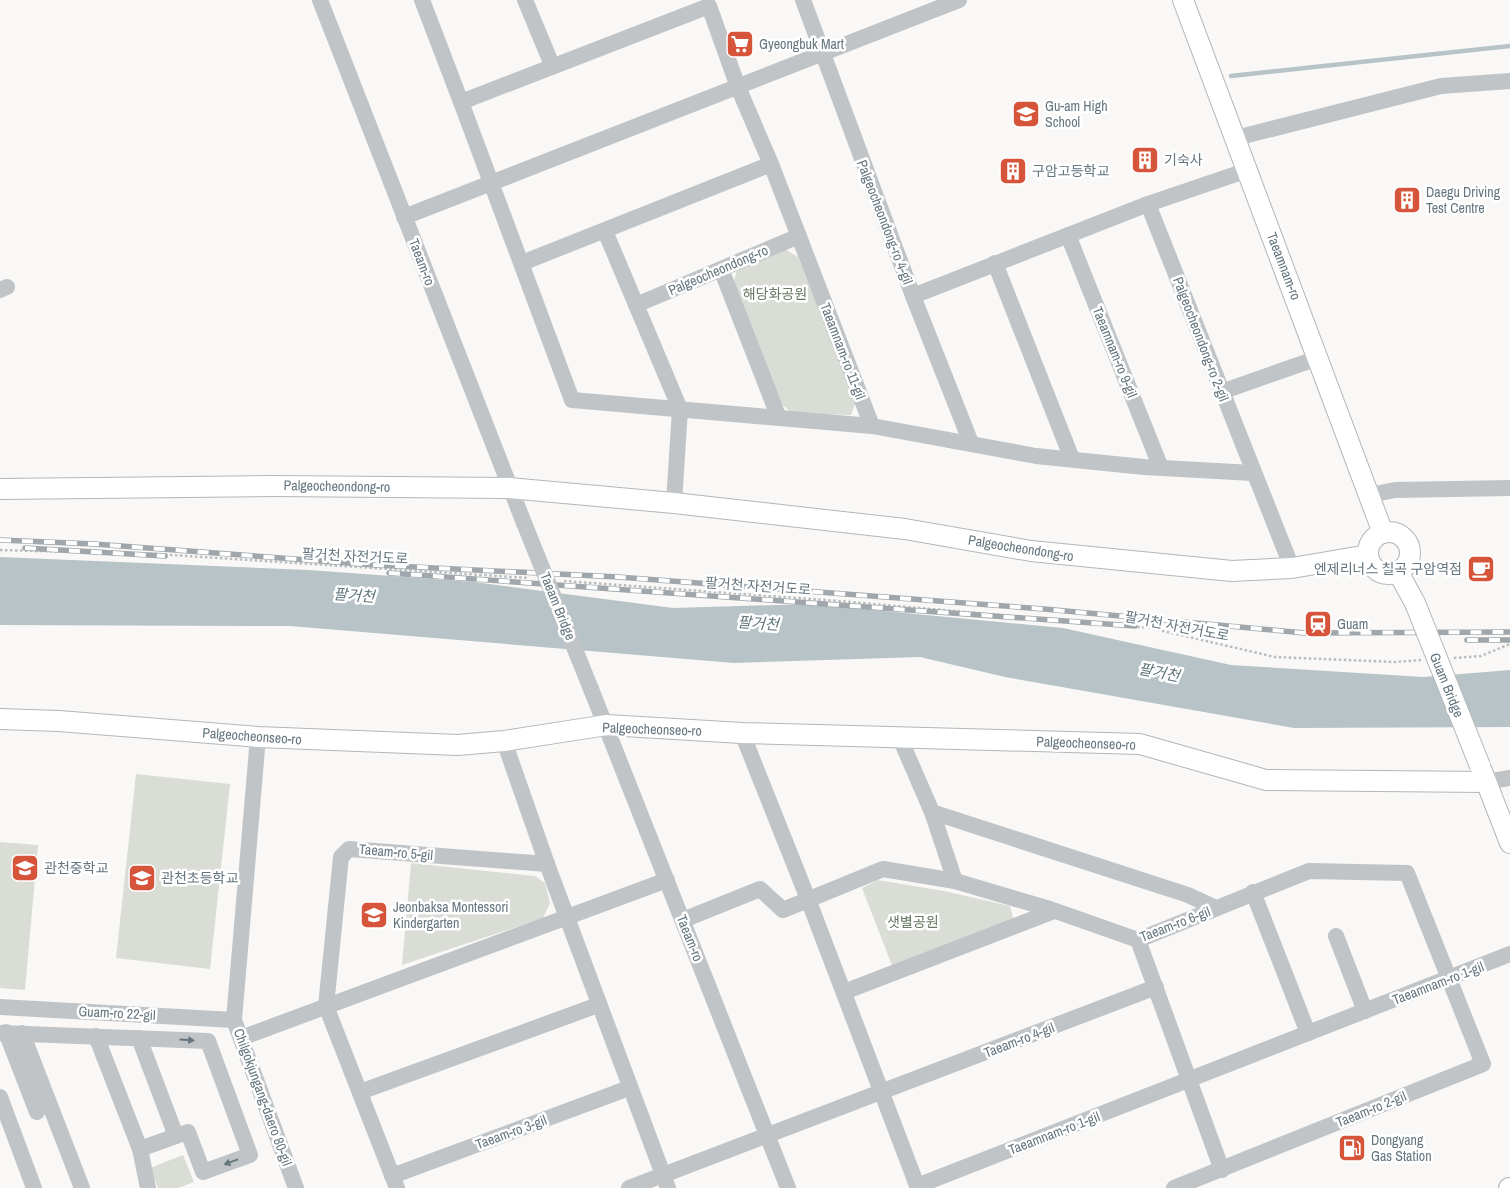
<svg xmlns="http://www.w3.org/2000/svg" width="1510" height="1188" viewBox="0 0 1510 1188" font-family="'Archivo Narrow','Noto Sans KR',sans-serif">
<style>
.green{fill:#d9ddd6}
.water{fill:#b7c3c7}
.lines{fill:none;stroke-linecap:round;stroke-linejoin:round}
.stream{stroke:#b7c3c7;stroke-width:4.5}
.major-casing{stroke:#b1b7ba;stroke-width:22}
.path{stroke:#babdbf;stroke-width:2.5;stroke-dasharray:2.5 2.5;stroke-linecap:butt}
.minor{stroke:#c0c4c7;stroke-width:16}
.major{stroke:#fff;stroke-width:20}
.rail-casing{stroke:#a0a7ac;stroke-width:5.5}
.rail{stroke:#fff;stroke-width:4;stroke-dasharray:11;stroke-linecap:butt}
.major-bridge-casing{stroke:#b1b7ba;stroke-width:22;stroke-linecap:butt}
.minor-bridge{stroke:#c0c4c7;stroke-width:16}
.major-bridge{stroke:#fff;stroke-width:20}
.oneway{fill:#66767f}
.labels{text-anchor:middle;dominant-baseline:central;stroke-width:5;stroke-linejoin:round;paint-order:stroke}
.poi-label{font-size:14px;fill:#66767f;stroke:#fff;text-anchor:start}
.street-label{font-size:14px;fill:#66767f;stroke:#fff}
.park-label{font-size:14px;fill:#697864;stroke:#fff}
.water-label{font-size:15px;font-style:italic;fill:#607479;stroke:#fff}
</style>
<rect width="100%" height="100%" fill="#f9f8f6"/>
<g class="green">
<polygon points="785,249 798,257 856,401 851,415 791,413 782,404 733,286 737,269"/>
<polygon points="136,774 230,784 210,969 116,958"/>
<polygon points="0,842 38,845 25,990 0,988"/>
<polygon points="411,863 535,876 545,883 550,903 543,918 402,965"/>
<polygon points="878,880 944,891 1010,906 1014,921 893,968 862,888"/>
<polygon points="183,1155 194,1182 178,1188 158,1188 150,1168"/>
</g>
<polygon class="water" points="0,557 309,570 474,582 673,608 810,604 1063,628 1231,665 1424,677 1510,670 1510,727 1294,728 1005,677 920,657 734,663 290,626 0,625"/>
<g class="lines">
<polyline class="stream" points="1231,76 1510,46"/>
<g class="major-casing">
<g id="major">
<polyline points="1183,0 1383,533"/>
<polyline points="0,489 274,486 509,488 674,503 905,529 1031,551 1232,571 1292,568 1368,555"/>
<circle cx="1389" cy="553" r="21"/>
<polyline points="1398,572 1415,603"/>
<polyline points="0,719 59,721 258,737 458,745 504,741 607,725 742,733 1140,744 1266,780 1486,782"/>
<polyline points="1482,771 1510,843"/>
<polyline points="1509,1188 1510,1188"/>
</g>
</g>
<g class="path">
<polyline points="0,550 156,554 529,578"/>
<polyline points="564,581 839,601 1150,628 1275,657 1395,662 1421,660"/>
<polyline points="1454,658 1481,656 1510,644"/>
</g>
<g class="minor">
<polyline points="320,0 524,523"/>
<polyline points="422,0 461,102"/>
<polyline points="525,0 552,65"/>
<polyline points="803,0 913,296 971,443"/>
<polyline points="1236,138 1441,86 1510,81"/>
<polyline points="1148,204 1292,568"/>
<polyline points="404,217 959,0"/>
<polyline points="605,231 680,409 674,503"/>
<polyline points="1068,235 1161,468"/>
<polyline points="522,263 771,164"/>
<polyline points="995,263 1072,459"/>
<polyline points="721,269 779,418"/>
<polyline points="0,290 7,287"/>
<polyline points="913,296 1148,204 1248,170"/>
<polyline points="636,305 799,236"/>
<polyline points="1221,392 1318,358"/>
<polyline points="872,426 771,164 738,87 709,6 461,102 572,400 872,426 1036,456 1144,467 1253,473"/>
<polyline points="1370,495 1395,490 1510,488"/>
<polyline points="591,689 788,1188"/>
<polyline points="742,733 808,899 918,1188"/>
<polyline points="899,736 932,812 955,881"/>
<polyline points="258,737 234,1020 296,1188"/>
<polyline points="504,741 547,864"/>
<polyline points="1486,782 1510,778"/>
<polyline points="932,812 1188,895 1216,908"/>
<polyline points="1253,892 1308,1033"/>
<polyline points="683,920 760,889 783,910 883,869 955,881 1050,909 1138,940 1309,871 1407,873 1483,1064 1174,1188"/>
<polyline points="1336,936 1365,1011"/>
<polyline points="1138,940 1222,1170"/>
<polyline points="844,992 1054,911"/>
<polyline points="0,1007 234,1020"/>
<polyline points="6,1032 37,1112"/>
<polyline points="0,1033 208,1041 250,1155 203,1172 188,1132 176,1136"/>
<polyline points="22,1033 82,1188"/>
<polyline points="96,1036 140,1149 176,1136 139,1038"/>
<polyline points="241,1038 667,880"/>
<polyline points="360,1092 598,1005"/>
<polyline points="0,1097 34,1188"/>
<polyline points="140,1149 148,1188"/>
<polyline points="392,1176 629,1088"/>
<polyline points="917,1186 1510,954"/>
<polyline points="397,1188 326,1006 341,857 349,849 547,864 668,1188"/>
<polyline points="629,1188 1156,987"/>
</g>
<use href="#major" class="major"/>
<g class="rail-casing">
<g id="rail">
<polyline points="0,540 94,544 375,565 618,577 1044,609 1304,633 1510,632"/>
<polyline points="25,548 165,556"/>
<polyline points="389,573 1135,626"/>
<polyline points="1467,640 1510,640"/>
</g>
</g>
<use href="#rail" class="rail"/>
<g class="major-bridge-casing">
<polyline id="major-bridge" points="1415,603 1480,766"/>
</g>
<polyline class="minor-bridge" points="524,523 591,689"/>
<use href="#major-bridge" class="major-bridge"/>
</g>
<defs><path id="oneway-solid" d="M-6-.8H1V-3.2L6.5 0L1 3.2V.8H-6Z" transform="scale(1.25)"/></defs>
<g class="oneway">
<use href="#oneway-solid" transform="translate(187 1040) rotate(3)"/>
<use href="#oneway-solid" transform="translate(231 1162) rotate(160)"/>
</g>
<defs>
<g id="supermarket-square" transform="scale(1.4375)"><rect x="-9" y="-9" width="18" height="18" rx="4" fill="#d65439" stroke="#fff"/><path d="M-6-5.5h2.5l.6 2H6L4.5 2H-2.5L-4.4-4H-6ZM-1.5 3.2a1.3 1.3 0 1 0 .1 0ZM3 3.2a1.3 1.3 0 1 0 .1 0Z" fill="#fff"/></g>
<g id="school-square" transform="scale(1.4375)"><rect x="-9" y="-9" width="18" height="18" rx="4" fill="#d65439" stroke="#fff"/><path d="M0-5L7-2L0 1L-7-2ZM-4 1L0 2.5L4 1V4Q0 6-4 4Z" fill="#fff"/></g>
<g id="building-square" transform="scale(1.4375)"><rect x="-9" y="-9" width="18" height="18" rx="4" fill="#d65439" stroke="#fff"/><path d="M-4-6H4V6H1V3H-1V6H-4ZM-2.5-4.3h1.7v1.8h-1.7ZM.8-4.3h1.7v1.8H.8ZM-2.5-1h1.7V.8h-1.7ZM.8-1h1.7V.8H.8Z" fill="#fff"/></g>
<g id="cafe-square" transform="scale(1.4375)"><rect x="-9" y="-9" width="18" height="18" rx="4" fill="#d65439" stroke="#fff"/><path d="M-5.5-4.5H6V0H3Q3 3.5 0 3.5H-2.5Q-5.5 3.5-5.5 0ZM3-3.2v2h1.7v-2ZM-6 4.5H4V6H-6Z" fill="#fff"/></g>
<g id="station-square" transform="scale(1.4375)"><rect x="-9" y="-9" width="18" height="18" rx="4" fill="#d65439" stroke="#fff"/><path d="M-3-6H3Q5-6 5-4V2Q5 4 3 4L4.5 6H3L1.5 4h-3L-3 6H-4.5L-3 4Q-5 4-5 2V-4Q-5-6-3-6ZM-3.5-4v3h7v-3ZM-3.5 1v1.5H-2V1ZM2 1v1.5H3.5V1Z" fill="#fff"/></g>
<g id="fuel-square" transform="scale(1.4375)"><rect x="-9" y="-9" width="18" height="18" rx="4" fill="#d65439" stroke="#fff"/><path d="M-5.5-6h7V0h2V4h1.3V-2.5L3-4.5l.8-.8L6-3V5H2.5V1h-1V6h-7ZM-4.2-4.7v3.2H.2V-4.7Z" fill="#fff"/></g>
</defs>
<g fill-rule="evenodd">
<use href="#supermarket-square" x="740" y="44"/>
<use href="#school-square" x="1026" y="114"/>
<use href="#building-square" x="1145" y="160"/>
<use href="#building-square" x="1013" y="171"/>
<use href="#building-square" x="1407" y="200"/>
<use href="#cafe-square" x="1481" y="569"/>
<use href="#station-square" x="1318" y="624"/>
<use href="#school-square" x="25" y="868"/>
<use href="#school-square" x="142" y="878"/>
<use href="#school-square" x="374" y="915"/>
<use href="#fuel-square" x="1352" y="1148"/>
</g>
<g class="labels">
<g class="poi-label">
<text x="759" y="44">Gyeongbuk Mart</text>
<text x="1045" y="106">Gu-am High<tspan x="1045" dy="16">School</tspan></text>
<text x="1164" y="160">기숙사</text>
<text x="1032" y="171">구암고등학교</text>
<text x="1426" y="192">Daegu Driving<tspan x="1426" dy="16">Test Centre</tspan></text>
<text x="1462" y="569" text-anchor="end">엔제리너스 칠곡 구암역점</text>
<text x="1337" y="624">Guam</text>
<text x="44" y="868">관천중학교</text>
<text x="161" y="878">관천초등학교</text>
<text x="393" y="907">Jeonbaksa Montessori<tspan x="393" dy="16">Kindergarten</tspan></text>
<text x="1371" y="1140">Dongyang<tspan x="1371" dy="16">Gas Station</tspan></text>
</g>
<g class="street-label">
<text transform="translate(885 222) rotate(69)">Palgeocheondong-ro 4-gil</text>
<text transform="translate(422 262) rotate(69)">Taeam-ro</text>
<text transform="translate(1284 266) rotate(69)">Taeamnam-ro</text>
<text transform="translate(718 270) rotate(-23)">Palgeocheondong-ro</text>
<text transform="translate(1201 339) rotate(69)">Palgeocheondong-ro 2-gil</text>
<text transform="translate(843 351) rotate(69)">Taeamnam-ro 11-gil</text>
<text transform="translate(1115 352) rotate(68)">Taeamnam-ro 9-gil</text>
<text transform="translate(337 486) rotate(1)">Palgeocheondong-ro</text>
<text transform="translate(1021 548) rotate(9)">Palgeocheondong-ro</text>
<text transform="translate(355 556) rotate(3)">팔거천 자전거도로</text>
<text transform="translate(758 586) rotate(4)">팔거천 자전거도로</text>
<text transform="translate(558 606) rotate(68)">Taeam Bridge</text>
<text transform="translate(1177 626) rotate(11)">팔거천 자전거도로</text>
<text transform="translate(1447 685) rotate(68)">Guam Bridge</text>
<text transform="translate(652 729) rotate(2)">Palgeocheonseo-ro</text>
<text transform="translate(252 736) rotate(4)">Palgeocheonseo-ro</text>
<text transform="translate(1086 743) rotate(2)">Palgeocheonseo-ro</text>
<text transform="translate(396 852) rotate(5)">Taeam-ro 5-gil</text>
<text transform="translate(1175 924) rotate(-21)">Taeam-ro 6-gil</text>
<text transform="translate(690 938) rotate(68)">Taeam-ro</text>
<text transform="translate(1438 983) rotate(-21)">Taeamnam-ro 1-gil</text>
<text transform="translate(117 1013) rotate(3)">Guam-ro 22-gil</text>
<text transform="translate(1019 1040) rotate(-21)">Taeam-ro 4-gil</text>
<text transform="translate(263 1097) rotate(70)">Chilgokjungang-daero 80-gil</text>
<text transform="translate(1371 1109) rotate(-22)">Taeam-ro 2-gil</text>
<text transform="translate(511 1132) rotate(-20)">Taeam-ro 3-gil</text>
<text transform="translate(1054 1133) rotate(-21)">Taeamnam-ro 1-gil</text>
</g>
<g class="park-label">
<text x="775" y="294">해당화공원</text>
<text x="913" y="922">샛별공원</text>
</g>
<g class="water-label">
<text transform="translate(354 595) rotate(4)">팔거천</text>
<text transform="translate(758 623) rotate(4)">팔거천</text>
<text transform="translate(1159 672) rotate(11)">팔거천</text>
</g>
</g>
</svg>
